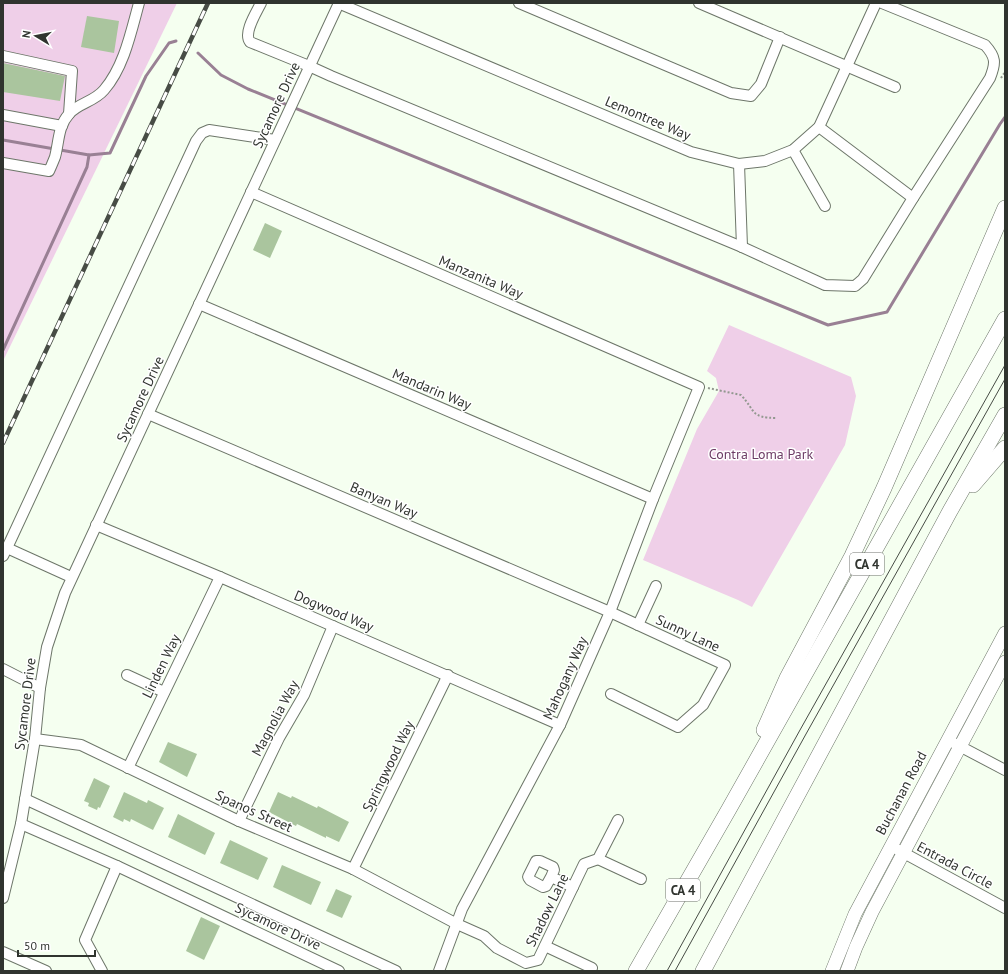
<svg xmlns="http://www.w3.org/2000/svg" width="1008" height="974" viewBox="0 0 1008 974" font-family="'PT Sans',sans-serif">
<style>
.green{fill:#efcfe8}
.lines{fill:none;stroke-linecap:round;stroke-linejoin:round}
.stream{stroke:#998094;stroke-width:3}
.building{fill:#aac59e}
.minor-casing{stroke:#6d7669;stroke-width:12}
.major-casing{stroke:#6d7669;stroke-width:14}
.highway-casing{stroke:#6d7669;stroke-width:16}
.path{stroke:#92988f;stroke-width:2;stroke-dasharray:2 2;stroke-linecap:butt}
.minor{stroke:#fff;stroke-width:10}
.major{stroke:#fff;stroke-width:13}
.highway{stroke:#fff;stroke-width:15}
.tram{stroke:#474c45;stroke-width:1}
.rail-casing{stroke:#474c45;stroke-width:4.5}
.rail{stroke:#fff;stroke-width:3;stroke-dasharray:9;stroke-linecap:butt}
.labels{text-anchor:middle;dominant-baseline:central;stroke-width:3;stroke-linejoin:round;paint-order:stroke}
.shield{fill:#fff;stroke:#6e716d;stroke-width:1}
.shield-label{font-size:13px;font-weight:bold;fill:#30342f}
.street-label{font-size:14px;fill:#30342f;stroke:#fff}
.park-label{font-size:14px;fill:#6d3c66;stroke:#fff}
</style>
<rect width="100%" height="100%" fill="#f5fff0"/>
<g class="green">
<polygon points="3,3 177,3 3,361"/>
<polygon points="729,325 851,377 856,396 845,445 752,607 738,600 643,560 697,429 719,391 716,378 707,371"/>
</g>
<g class="lines">
<g class="stream">
<polyline points="198,53 221,75 248,89 828,325 887,312 1000,124 1005,117"/>
<polyline points="3,140 89,155 110,153 146,76 169,43 176,41"/>
<polyline points="3,350 87,167 89,155"/>
</g>
</g>
<g class="building">
<polygon points="87,16 119,21 114,53 81,47"/>
<polygon points="3,63 65,76 60,101 3,92"/>
<polygon points="265,223 282,231 270,258 253,250"/>
<polygon points="168,742 197,754 187,777 159,762"/>
<polygon points="94,778 110,786 100,808 98,807 97,810 88,806 89,803 84,801"/>
<polygon points="124,792 147,803 148,800 164,808 153,830 131,819 130,822 124,819 123,822 113,817"/>
<polygon points="278,792 291,798 292,796 317,808 318,806 349,822 339,842 326,836 326,838 297,824 296,826 269,812"/>
<polygon points="178,814 215,833 205,855 168,837"/>
<polygon points="230,840 268,858 258,880 220,863"/>
<polygon points="282,865 321,882 311,905 273,887"/>
<polygon points="336,889 352,896 342,918 326,911"/>
<polygon points="201,917 220,926 204,960 186,951"/>
</g>
<g class="lines">
<g class="minor-casing">
<g id="minor">
<path d="M261,3c-5,10 -18,30 -11,39l59,24 22,10 411,171 83,38 30,1 8,-7 50,-81 77,-120c6,-15 6,-21 -5,-33l-103,-42"/>
<polyline points="338,3 691,152 739,164 765,161 793,150 819,127 876,3"/>
<polyline points="519,3 731,93 751,96 761,84 780,37"/>
<polyline points="699,3 895,87"/>
<polyline points="3,56 72,71 69,114"/>
<polyline points="3,115 62,126"/>
<polyline points="819,127 913,198"/>
<polyline points="793,150 825,206"/>
<path d="M3,163l46,8c2,-4 4,-9 6,-14 4,-15 3,-31 14,-43 9,-11 25,-12 35,-24 20,-23 27,-58 35,-87"/>
<polyline points="739,164 742,247"/>
<polyline points="251,192 699,387 653,499 610,612 560,725 462,909 439,971"/>
<polyline points="199,304 653,499"/>
<polyline points="148,414 610,612 725,665 703,705 678,727 611,694"/>
<polyline points="96,525 220,577 560,725"/>
<polyline points="7,548 196,141 202,133 209,130 275,140"/>
<polyline points="3,556 7,548 71,577"/>
<polyline points="638,625 656,586"/>
<polyline points="3,669 40,688"/>
<polyline points="127,675 164,692"/>
<polyline points="35,739 81,745 239,821 353,869 457,924 484,936 497,948 526,963 538,960 584,864 598,859 618,820"/>
<polyline points="948,740 1005,770"/>
<polyline points="128,768 220,577"/>
<polyline points="25,799 396,971"/>
<polyline points="239,821 279,738 304,695 333,626"/>
<polyline points="21,824 117,866 339,971"/>
<polyline points="891,846 1005,908"/>
<polyline points="598,859 641,879"/>
<polyline points="353,869 448,675"/>
<polyline points="551,877 546,886 543,887 530,880 528,877 536,861 540,861 553,867 554,870 551,877 573,887"/>
<polyline points="3,898 21,824 35,739 40,688 47,647 65,593 339,3"/>
<polyline points="545,946 592,968"/>
<polyline points="3,952 46,971"/>
<polyline points="102,971 85,940 117,866"/>
</g>
</g>
<g class="major-casing">
<g id="major">
<polyline points="832,971 855,914 1005,633"/>
<polyline points="847,971 856,947 872,912 1005,662"/>
</g>
</g>
<g class="highway-casing">
<g id="highway">
<polyline points="973,485 1005,448"/>
<polyline points="764,730 787,678 852,556 884,488 1005,208"/>
<polyline points="636,971 729,809 1005,319"/>
<polyline points="703,971 950,511 1005,415"/>
</g>
</g>
<g class="path">
<polyline points="1001,78 1005,72"/>
<path d="M708,388l33,7c15,16 9,23 36,23"/>
</g>
<use href="#minor" class="minor"/>
<use href="#major" class="major"/>
<use href="#highway" class="highway"/>
<g class="tram">
<polyline points="667,971 800,730 1005,365"/>
<polyline points="675,971 806,734 1005,379"/>
</g>
<g class="rail-casing">
<polyline id="rail" points="3,443 208,3"/>
</g>
<use href="#rail" class="rail"/>
</g>
<g class="labels">
<g class="shield">
<rect x="850" y="553" width="34" height="22" rx="3"/>
<rect x="666" y="879" width="34" height="22" rx="3"/>
</g>
<g class="shield-label">
<text x="867" y="564">CA 4</text>
<text x="683" y="890">CA 4</text>
</g>
<g class="street-label">
<text transform="translate(276 105) rotate(-65)">Sycamore Drive</text>
<text transform="translate(648 118) rotate(23)">Lemontree Way</text>
<text transform="translate(481 277) rotate(23)">Manzanita Way</text>
<text transform="translate(432 389) rotate(23)">Mandarin Way</text>
<text transform="translate(140 399) rotate(-65)">Sycamore Drive</text>
<text transform="translate(384 500) rotate(23)">Banyan Way</text>
<text transform="translate(334 611) rotate(23)">Dogwood Way</text>
<text transform="translate(688 633) rotate(25)">Sunny Lane</text>
<text transform="translate(161 666) rotate(-64)">Linden Way</text>
<text transform="translate(565 678) rotate(-66)">Mahogany Way</text>
<text transform="translate(25 704) rotate(-83)">Sycamore Drive</text>
<text transform="translate(275 718) rotate(-62)">Magnolia Way</text>
<text transform="translate(388 766) rotate(-64)">Springwood Way</text>
<text transform="translate(901 793) rotate(-62)">Buchanan Road</text>
<text transform="translate(254 811) rotate(24)">Spanos Street</text>
<text transform="translate(955 865) rotate(28)">Entrada Circle</text>
<text transform="translate(547 910) rotate(-64)">Shadow Lane</text>
<text transform="translate(278 926) rotate(25)">Sycamore Drive</text>
</g>
<g class="park-label">
<text x="761" y="454">Contra Loma Park</text>
</g>
</g>
<rect width="1008" height="974" fill="none" stroke="#30342f" stroke-width="8"/>
<g transform="translate(36 36) rotate(280)" stroke="#ffffff" stroke-width="3" paint-order="stroke">
<path d="M0-3L7 15L0 10L-7 15Z" fill="#30342f"/>
<text y="-6" font-size="11" font-weight="bold" text-anchor="middle" fill="#30342f">N</text>
</g>
<path d="M18 950v6h77v-6" fill="none" stroke="#30342f" stroke-width="2"/>
<text x="24" y="950" font-size="12" fill="#30342f" stroke="#ffffff" stroke-width="3" paint-order="stroke">50 m</text>
</svg>
